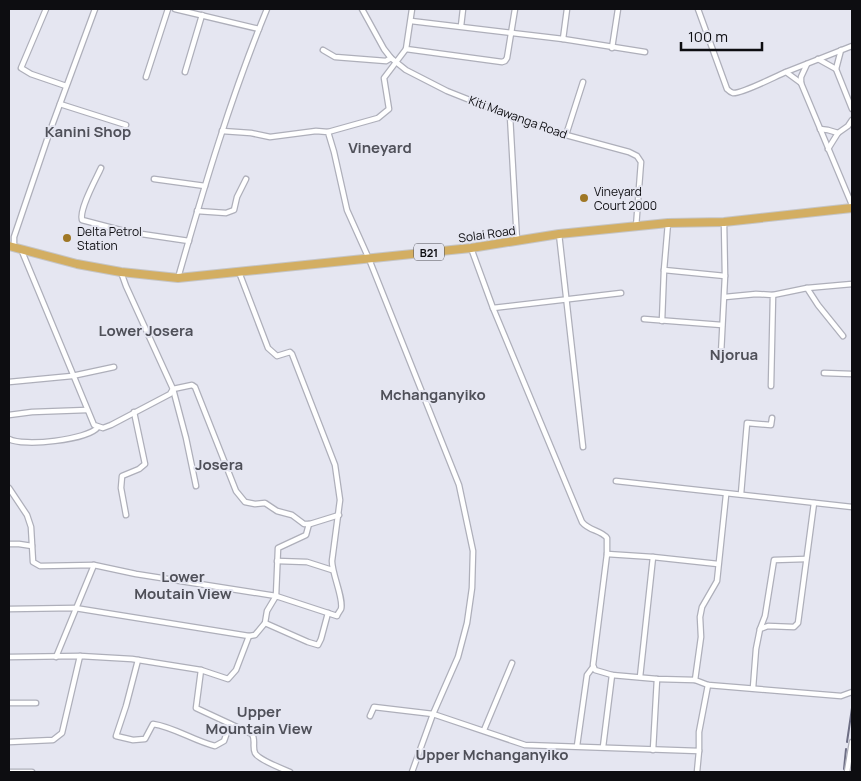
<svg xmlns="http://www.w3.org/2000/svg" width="861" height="781" viewBox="0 0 861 781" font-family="Manrope,sans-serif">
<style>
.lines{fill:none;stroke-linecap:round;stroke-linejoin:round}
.stream{stroke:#6d6e84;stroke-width:2}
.minor-casing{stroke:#aeafba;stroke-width:7}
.trunk-casing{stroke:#c5c5c6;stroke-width:10}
.minor{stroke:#fff;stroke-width:4.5}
.trunk{stroke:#d3ae62;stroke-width:8}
.poi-dot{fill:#9f7725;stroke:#e5e6f1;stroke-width:2}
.labels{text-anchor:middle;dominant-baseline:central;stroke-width:4;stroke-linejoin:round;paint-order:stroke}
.shield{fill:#e5e6f1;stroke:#4e4e54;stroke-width:1}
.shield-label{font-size:11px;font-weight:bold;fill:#0d0d11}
.street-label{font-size:12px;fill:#0d0d11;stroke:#e5e6f1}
.poi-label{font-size:12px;fill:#0d0d11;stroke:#e5e6f1;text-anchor:start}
.quarter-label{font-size:15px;font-weight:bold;fill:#4f5059;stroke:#e5e6f1}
</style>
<rect width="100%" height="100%" fill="#e5e6f1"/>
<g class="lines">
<g class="stream">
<polyline points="847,742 852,708"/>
<polyline points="844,769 846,749"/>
</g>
<g class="minor-casing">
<g id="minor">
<polyline points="46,9 21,68 31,74 66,86"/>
<polyline points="175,9 259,29"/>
<polyline points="362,9 384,49 391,58 406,70 447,91 510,116 566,135 629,152 637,156 641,162 636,227"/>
<polyline points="412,9 406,49 502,62 505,61 507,58 515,9"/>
<path d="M698,9l29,80c2,2 3,3 6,4 9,1 43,-17 53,-21l15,11"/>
<polyline points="411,21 563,39 645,52"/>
<polyline points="461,26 463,9"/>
<polyline points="563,39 567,9"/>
<polyline points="612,48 618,9"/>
<polyline points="323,50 335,57 386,61 391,58"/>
<polyline points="841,50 836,69 852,109"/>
<polyline points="818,59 836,69"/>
<polyline points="807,64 801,77 801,83 852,205"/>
<polyline points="185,72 202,15"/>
<polyline points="786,72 852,46"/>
<polyline points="146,77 168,9"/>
<polyline points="60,104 126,125"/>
<polyline points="510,116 517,241"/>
<polyline points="820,129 828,130 838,133 848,126 852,120"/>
<polyline points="222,131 251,133 270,137 316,131 328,132 334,152 347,210 369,259 459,485 473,551 472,588 467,623 458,657 433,714 412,772"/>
<polyline points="328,132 378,118 389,109 384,78 406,49"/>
<polyline points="566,135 583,82"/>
<polyline points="828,149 838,133"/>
<path d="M101,168c-5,11 -22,41 -19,52l46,12 61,9"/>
<polyline points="154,179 205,186"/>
<polyline points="197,211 226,213 234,210 237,197 246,179"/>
<polyline points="668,223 664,270 725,276"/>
<polyline points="559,234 583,447"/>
<polyline points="14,247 14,237 50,131 95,9"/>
<path d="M471,248l22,60 89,214c7,9 19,8 25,16v16l-14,111 2,5 17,5 -9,72"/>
<polyline points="21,249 94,425 103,428 111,425 170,394 173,389 192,385 195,387 236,491 245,502 255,504 265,503 277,511 292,515 304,524 310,524 339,515"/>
<polyline points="121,272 126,286 173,389 186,438 196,486"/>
<path d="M178,278c26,-91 53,-182 89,-269"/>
<polyline points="807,288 852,284"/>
<polyline points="773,295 807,288 818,305 843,336"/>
<polyline points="725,297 756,294 773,295 771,386"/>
<polyline points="493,308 621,293"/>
<polyline points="644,319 722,325"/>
<polyline points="662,321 664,270"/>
<polyline points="721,354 725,276 724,222"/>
<polyline points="824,373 852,374"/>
<polyline points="9,382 72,376 114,367"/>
<polyline points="9,415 32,412 87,410"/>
<path d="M9,439c14,8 79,1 89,-12"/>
<polyline points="616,481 852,507"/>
<polyline points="9,488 27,515 31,527 33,562 40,566 94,565 136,574 276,596 278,548 306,535 309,524"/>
<polyline points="741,494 747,423 771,425 772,418"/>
<polyline points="726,495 717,581 702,607 700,617 701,637 695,680 708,685 841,696 852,692"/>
<polyline points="126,515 121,488 122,476 139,469 145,464 134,412"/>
<polyline points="9,544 19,544 32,546"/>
<polyline points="607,554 653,557 718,564"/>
<polyline points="277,561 307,562 332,570"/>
<path d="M9,609l66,-1 174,28 6,-1 10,-12 2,-12 9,-15 61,20c1,-3 3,-5 4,-7 3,-10 -9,-35 -9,-48l8,-61 -5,-35 -43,-111 -2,-2 -13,4 -9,-8 -29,-76"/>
<polyline points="265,623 308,642 318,645 321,639 328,613"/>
<polyline points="760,629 765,616 774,560 806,559"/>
<polyline points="9,657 80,656 132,659 201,670 228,679 236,670 249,636"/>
<polyline points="56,657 94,565"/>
<path d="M138,660l-12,46 -10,30 17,4 12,-1 8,-15c21,3 41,17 62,22l9,-5 6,-17"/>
<path d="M201,670l-5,38 56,26c4,6 0,13 3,19 4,7 28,16 35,19"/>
<polyline points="612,675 657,679 695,680"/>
<polyline points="640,677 653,557"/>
<polyline points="753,688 756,649 760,629 768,626 794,627 798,623 814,503"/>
<polyline points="9,703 36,703"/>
<polyline points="370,716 374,707 433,714 525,745 699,751 699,732 708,685"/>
<polyline points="484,730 512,663"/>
<polyline points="9,742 53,740 62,733 80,656"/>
<polyline points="577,746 587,675 593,667"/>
<polyline points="653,750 657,679"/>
<polyline points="9,772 32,772"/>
<polyline points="697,772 699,751"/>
<polyline points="847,772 852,742"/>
</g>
</g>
<g class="trunk-casing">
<polyline id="trunk" points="9,246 77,264 121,272 178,278 471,248 559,234 668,223 724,222 852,208"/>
</g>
<use href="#minor" class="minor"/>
<use href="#trunk" class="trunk"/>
</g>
<g class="poi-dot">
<circle cx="584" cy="198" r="5"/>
<circle cx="67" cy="238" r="5"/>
</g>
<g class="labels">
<rect class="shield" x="414" y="243.5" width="30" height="17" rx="4"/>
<g class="shield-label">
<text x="429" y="252">B21</text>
</g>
<g class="street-label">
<text transform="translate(518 117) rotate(20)">Kiti Mawanga Road</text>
<text transform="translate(487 234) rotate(-8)">Solai Road</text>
</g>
<g class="poi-label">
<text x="594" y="191">Vineyard<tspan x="594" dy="14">Court 2000</tspan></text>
<text x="77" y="231">Delta Petrol<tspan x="77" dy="14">Station</tspan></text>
</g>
<g class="quarter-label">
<text x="88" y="131">Kanini Shop</text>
<text x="380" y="147">Vineyard</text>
<text x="146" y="330">Lower Josera</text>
<text x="734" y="354">Njorua</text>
<text x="433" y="394">Mchanganyiko</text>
<text x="219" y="464">Josera</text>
<text x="183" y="576">Lower<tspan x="183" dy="17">Moutain View</tspan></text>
<text x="259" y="711">Upper<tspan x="259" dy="17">Mountain View</tspan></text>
<text x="492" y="754">Upper Mchanganyiko</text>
</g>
</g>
<rect width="861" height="781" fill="none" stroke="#0d0d11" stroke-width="20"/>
<path d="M681 42v8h81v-8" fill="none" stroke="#0d0d11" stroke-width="2.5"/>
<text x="688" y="42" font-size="15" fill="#0d0d11" stroke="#e5e6f1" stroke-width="4" paint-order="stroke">100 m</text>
</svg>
